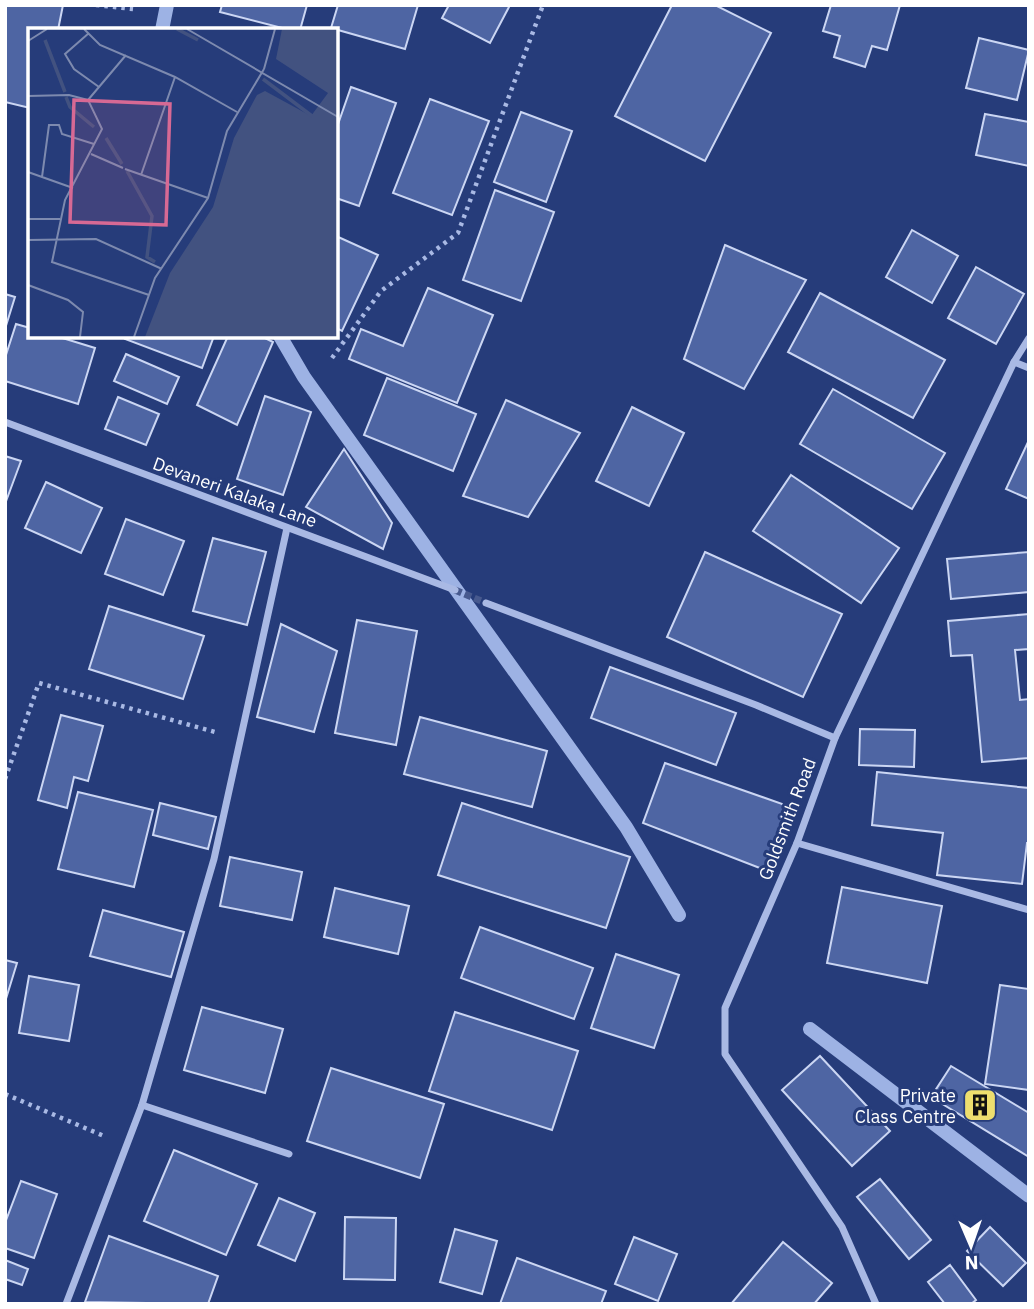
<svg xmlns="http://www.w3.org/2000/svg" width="1034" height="1309" viewBox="0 0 1034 1309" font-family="'IBM Plex Sans',sans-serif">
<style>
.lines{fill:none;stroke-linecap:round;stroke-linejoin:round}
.stream{stroke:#9db2e4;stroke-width:14}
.building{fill:#4e65a3;stroke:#cbd6f3;stroke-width:2}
.street-tunnel{stroke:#47598e;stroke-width:7;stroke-dasharray:7 3.5;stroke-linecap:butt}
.path{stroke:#a9b9e4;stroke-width:4.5;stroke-dasharray:3.5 5;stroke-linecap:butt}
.street{stroke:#a9b9e4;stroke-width:7}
.labels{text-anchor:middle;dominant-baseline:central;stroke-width:6;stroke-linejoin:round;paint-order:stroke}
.street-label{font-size:18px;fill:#fff;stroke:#263c7a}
.poi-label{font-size:18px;fill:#fff;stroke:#263c7a;text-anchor:end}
.inset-river{fill:none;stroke:#425280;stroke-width:3.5}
.inset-road{fill:none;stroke:#7d8aaf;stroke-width:2}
.view{fill:#d76994;fill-opacity:0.15;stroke:#d76994;stroke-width:3.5}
.inset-edge{fill:none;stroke:#fff;stroke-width:3.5}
</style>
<rect width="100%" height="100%" fill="#263c7a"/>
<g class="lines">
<g class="stream">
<polyline points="162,30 167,5"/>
<polyline points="280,336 304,377 626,827 679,915"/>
<polyline points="810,1029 1029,1196"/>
</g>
</g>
<g class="building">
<polygon points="5,5 63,5 58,30 30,30 30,108 5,102"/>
<polygon points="222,5 307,5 300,30 290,30 220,12"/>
<polygon points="338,5 418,5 405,49 331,28"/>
<polygon points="449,5 510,5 490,43 442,18"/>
<polygon points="672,5 715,5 771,33 705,161 615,116"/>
<polygon points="831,5 900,5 887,50 872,46 865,67 834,57 840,36 823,31"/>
<polygon points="979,38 1029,50 1017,100 966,88"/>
<polygon points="351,87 396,103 359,206 336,198 336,130"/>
<polygon points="430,99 489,121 452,215 393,193"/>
<polygon points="521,112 572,131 546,202 494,182"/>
<polygon points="985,114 1029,122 1029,166 976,155"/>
<polygon points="495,190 554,212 521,301 463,280"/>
<polygon points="912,230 958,256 932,303 886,277"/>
<polygon points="336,236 378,255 342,331 336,328"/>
<polygon points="725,245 806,280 744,389 684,359"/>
<polygon points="976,267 1024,294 996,344 948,318"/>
<polygon points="428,288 493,315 457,403 349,359 361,329 403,346"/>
<polygon points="820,293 945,360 913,418 788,352"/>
<polygon points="5,294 15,297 5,329"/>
<polygon points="16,324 30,328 30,336 56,336 95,348 78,404 5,381 5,358"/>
<polygon points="126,336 214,336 202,368 125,339"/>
<polygon points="228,336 261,336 273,342 237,425 197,405"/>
<polygon points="126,354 179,377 167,404 114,381"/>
<polygon points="387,378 476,414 453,471 364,435"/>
<polygon points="833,389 945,453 912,509 800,444"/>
<polygon points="265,396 311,412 283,495 237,479"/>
<polygon points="118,397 159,414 146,445 105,429"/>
<polygon points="506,400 580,433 528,517 463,496"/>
<polygon points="632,407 684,433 649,506 596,481"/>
<polygon points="1029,440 1029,499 1006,489"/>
<polygon points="344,449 392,523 383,549 306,507"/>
<polygon points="5,456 21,461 5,504"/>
<polygon points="791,475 899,548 861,603 753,531"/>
<polygon points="46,482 102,508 81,553 25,528"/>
<polygon points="126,519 184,541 163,595 105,574"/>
<polygon points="213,538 266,552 247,625 193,611"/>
<polygon points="705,552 842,614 803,697 667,637"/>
<polygon points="1029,552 1029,592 951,599 947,559"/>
<polygon points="109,606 204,636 183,699 89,669"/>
<polygon points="1029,614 1029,649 1015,650 1020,700 1029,699 1029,758 982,762 972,655 951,656 948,621"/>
<polygon points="357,620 417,631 396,745 335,733"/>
<polygon points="281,624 337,651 314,732 257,717"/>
<polygon points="610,667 736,713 716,765 591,718"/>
<polygon points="61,715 103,726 88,781 74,777 67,808 38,800"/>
<polygon points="420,717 547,751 532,807 404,774"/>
<polygon points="860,729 915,730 914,767 859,765"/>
<polygon points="665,763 788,806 765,870 643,823"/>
<polygon points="877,772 1029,788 1029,843 1027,843 1022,884 937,875 943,833 872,825"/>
<polygon points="78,792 153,810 134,887 58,869"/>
<polygon points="160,803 216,817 208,849 153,835"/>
<polygon points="462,803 630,857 606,928 438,875"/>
<polygon points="230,857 302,872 292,920 220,906"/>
<polygon points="842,887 942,906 927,983 827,963"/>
<polygon points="335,888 409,906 398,954 324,937"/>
<polygon points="103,910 184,932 171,977 90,956"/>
<polygon points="480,927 593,968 574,1019 461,978"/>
<polygon points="616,954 679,975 654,1048 591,1028"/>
<polygon points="5,960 17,963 5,1002"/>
<polygon points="29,976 79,985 69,1041 19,1033"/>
<polygon points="1000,985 1029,989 1029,1090 985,1084"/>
<polygon points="202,1007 283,1029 265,1093 184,1070"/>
<polygon points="455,1012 578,1051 552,1130 429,1091"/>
<polygon points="820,1056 890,1131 852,1166 782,1090"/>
<polygon points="951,1066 1029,1113 1029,1157 931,1097"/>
<polygon points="331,1068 444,1104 420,1178 307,1141"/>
<polygon points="174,1150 257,1184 226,1255 144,1221"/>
<polygon points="880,1179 931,1240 909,1259 857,1197"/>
<polygon points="21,1181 57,1194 34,1258 5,1248 5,1223"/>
<polygon points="279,1198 315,1213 295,1261 258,1245"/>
<polygon points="345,1217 396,1218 395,1280 344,1279"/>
<polygon points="990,1227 1026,1263 1003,1286 967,1251"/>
<polygon points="455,1229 497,1241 482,1294 440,1282"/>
<polygon points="109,1236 218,1276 208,1304 85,1302"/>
<polygon points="634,1237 677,1254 658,1301 615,1284"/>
<polygon points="783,1242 832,1283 814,1304 731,1304"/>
<polygon points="517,1258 606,1291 601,1304 500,1304"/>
<polygon points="5,1260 28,1269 22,1285 5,1279"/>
<polygon points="950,1265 976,1300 971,1304 945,1304 928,1282"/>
</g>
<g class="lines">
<polyline class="street-tunnel" points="455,590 486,603"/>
<g class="path">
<polyline points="96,5 133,9"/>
<polyline points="332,358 381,291 458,233 543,5"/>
<polyline points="5,779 39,683 215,732"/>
<polyline points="5,1094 104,1136"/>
</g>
<g class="street">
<polyline points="1014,362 1029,368"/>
<polyline points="5,422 455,590"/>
<polyline points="486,603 756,705 835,738"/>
<polyline points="797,843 1029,910"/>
<polyline points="142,1105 289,1154"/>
<polyline points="66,1304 142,1105 214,859 287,528"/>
<polyline points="876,1304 842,1227 725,1054 725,1008 797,843 835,738 1014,362 1029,338"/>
</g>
</g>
<defs>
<g id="building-square" transform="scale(1.75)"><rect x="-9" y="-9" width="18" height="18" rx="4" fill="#edde6e" stroke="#263c7a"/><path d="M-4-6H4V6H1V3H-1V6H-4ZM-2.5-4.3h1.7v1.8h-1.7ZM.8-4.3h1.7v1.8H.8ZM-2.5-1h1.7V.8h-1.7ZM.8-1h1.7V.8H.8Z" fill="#111"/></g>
</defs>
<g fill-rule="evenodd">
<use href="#building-square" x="980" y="1105"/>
</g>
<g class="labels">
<g class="street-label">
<text transform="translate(235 492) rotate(20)">Devaneri Kalaka Lane</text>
<text transform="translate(787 819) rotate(-69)">Goldsmith Road</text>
</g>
<g class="poi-label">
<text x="956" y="1095">Private<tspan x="956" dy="21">Class Centre</tspan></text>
</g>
</g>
<g transform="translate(28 28)">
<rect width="310" height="310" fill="#263c7a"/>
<path d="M254,1h56v308h-193l25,-64 43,-66 21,-69 23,-43 8,-4 46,25 17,-23 -52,-34z" fill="#425280"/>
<path class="inset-river" d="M149,1l21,11M17,12l20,52M235,51l49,37M38,69l4,10 24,20M78,110l16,26M99,143l25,45 -5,41 8,5"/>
<path class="inset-road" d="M56,1l16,16 75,32 62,35M159,1l151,88M61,5l-24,21 9,15 25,18M0,13l19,-12M98,27l-38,45 14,29 -37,71 -13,62 97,33M236,41l11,-40M0,68l41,-1 19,5M63,126l32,14M97,141l83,29M0,144l45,16M113,147l34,-98M14,149l7,-52h10l3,9 32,10M0,191h32M0,212l68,-1 66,30M0,257l40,15 15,12 -3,25M106,309l21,-59 53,-80 19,-67 37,-62"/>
<path class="view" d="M46,72l96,4 -4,121 -96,-3z"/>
<rect width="310" height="310" class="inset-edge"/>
</g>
<rect width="1034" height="1309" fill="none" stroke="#ffffff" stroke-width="14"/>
<g transform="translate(971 1246) rotate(178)" stroke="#263c7a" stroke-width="5" paint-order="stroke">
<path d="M0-5L12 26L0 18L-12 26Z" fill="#ffffff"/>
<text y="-10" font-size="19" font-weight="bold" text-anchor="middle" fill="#ffffff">N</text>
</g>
</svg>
